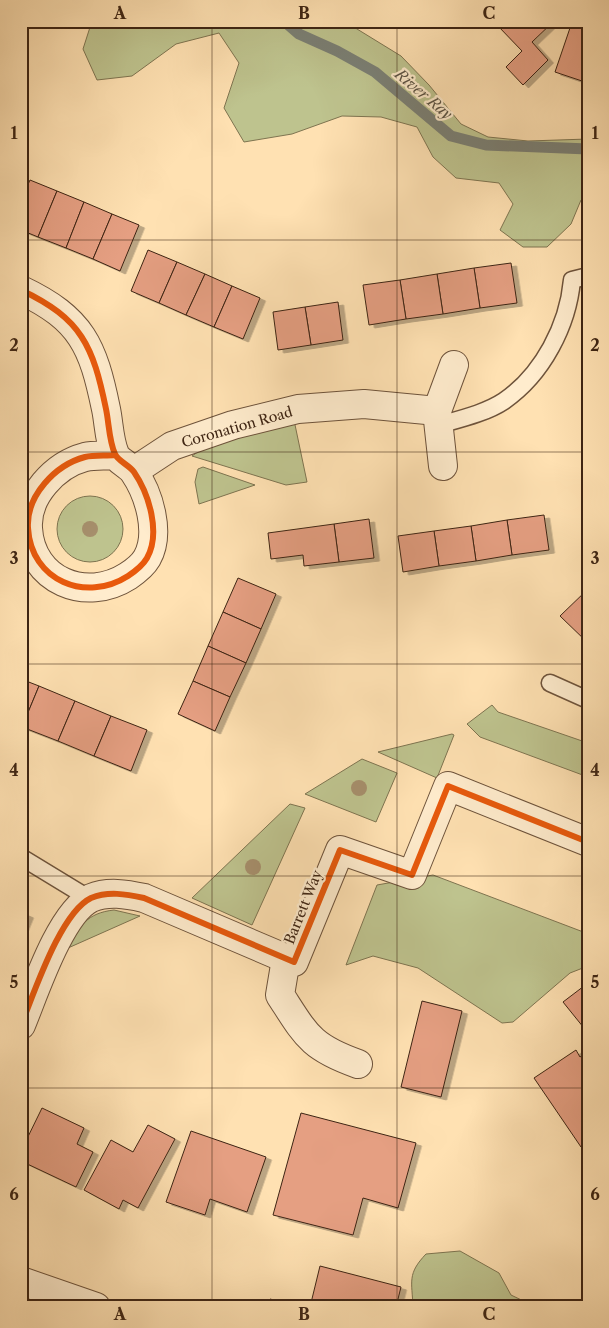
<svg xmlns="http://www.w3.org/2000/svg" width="609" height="1328" viewBox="0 0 609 1328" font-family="'Libre Caslon Text',serif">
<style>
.green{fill:#bec38e;stroke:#7e7450}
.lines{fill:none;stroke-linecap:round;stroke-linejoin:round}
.stream{stroke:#7a7f74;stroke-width:11}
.building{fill:#e59f82;stroke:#3d2413;filter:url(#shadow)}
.service-casing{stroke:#6e533b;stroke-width:19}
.minor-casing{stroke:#6e533b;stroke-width:30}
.service{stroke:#ffeccd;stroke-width:16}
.minor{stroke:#ffeccd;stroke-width:28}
.cycleway-casing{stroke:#ffeccd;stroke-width:9}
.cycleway{stroke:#e8590c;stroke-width:6}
.tree{fill:#a68f6c}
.grid{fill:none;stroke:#3d2413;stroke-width:1;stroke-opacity:0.55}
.labels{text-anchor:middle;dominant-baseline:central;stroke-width:4.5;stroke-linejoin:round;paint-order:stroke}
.street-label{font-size:14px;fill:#3d2413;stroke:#ffeccd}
.water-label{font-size:15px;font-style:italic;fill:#5b5243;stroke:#ffeccd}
.neatline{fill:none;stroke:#3d2413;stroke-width:2}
.grid-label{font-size:16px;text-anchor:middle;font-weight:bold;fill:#3d2413}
</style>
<defs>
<filter id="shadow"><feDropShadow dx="5.5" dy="3" stdDeviation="0" flood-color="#0004"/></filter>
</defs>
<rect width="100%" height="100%" fill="#ffe1b2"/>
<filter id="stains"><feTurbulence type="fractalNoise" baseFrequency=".004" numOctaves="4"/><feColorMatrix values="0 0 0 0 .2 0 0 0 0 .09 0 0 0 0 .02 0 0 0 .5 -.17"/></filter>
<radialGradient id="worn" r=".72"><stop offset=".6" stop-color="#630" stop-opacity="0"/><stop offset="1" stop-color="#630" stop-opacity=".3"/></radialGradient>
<g class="green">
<polygon points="92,21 344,21 401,56 429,85 461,124 488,137 528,141 588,139 588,198 581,200 571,224 547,247 523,247 500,230 513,204 499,183 456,178 433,157 417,127 381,117 342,116 292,134 244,142 224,108 239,63 219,33 176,44 132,76 97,80 83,49"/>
<polygon points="294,420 307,482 286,485 192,456 202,449"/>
<polygon points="203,467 255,485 199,504 195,482 198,469"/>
<circle cx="90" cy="529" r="33"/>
<polygon points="492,705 498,712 588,743 588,777 480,737 467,724"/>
<polygon points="452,734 454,735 437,778 378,752"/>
<polygon points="362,759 397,773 376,822 305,794"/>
<polygon points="290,804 305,808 252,925 192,898"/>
<polygon points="433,875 586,933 588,930 588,966 570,973 513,1022 502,1023 418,968 373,956 346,965 377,885"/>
<path d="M114,910l26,6 -72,32c11,-22 19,-35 46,-38z"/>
<path d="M460,1251l39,22 12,22 25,12h-123c-1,-26 -6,-33 13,-53z"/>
</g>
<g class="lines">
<polyline class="stream" points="284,21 299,34 337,51 375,72 451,136 486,145 588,149"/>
</g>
<g class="building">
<polygon points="503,21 554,21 532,42 548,60 523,85 506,67 522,51 498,26"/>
<polygon points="571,25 588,30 588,83 555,72"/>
<polygon points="30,180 57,191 38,237 21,230 21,200"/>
<polygon points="57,191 84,202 66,248 38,237"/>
<polygon points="84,202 112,214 93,259 66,248"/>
<polygon points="112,214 139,225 120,271 93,259"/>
<polygon points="148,250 177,262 159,303 131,291"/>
<polygon points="177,262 205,274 186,315 159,303"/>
<polygon points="511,263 517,303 480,308 474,268"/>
<polygon points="474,268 480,308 443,314 437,274"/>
<polygon points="205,274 232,286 214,327 186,315"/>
<polygon points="437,274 443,314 406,319 400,280"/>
<polygon points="400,280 406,319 369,325 363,285"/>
<polygon points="232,286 260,298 243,339 214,327"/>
<polygon points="338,302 343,340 311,345 305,307"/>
<polygon points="305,307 311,345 278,350 273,312"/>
<polygon points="544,515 549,550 512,555 507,520"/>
<polygon points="369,519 374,558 339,562 334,524"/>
<polygon points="507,520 512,555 476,561 471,526"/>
<polygon points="334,524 339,562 304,566 303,555 271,559 268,533"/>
<polygon points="471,526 476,561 439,566 434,531"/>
<polygon points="434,531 439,566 403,572 398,536"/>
<polygon points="238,578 276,594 261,629 223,612"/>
<polygon points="588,589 588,643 560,616"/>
<polygon points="223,612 261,629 246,663 208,646"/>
<polygon points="208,646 246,663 230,697 193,681"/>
<polygon points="21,679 39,686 22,727 21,726"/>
<polygon points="193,681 230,697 215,731 178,714"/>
<polygon points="39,686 75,701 58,741 22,727"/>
<polygon points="75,701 111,716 94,756 58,741"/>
<polygon points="111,716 147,730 131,771 94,756"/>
<polygon points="21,912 28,915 21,932"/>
<polygon points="588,983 588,1033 563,1002"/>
<polygon points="422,1001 462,1011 441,1097 401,1087"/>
<polygon points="576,1050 580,1057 586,1053 588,1056 588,1142 581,1147 534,1078"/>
<polygon points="42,1108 84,1128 77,1144 93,1152 76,1187 21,1161 21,1151"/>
<polygon points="301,1113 416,1143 398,1208 363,1198 353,1235 273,1215"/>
<polygon points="148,1125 175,1139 138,1208 123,1200 119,1209 84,1190 111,1140 133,1152"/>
<polygon points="191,1131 266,1157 247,1212 210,1199 205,1215 166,1202"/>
<polygon points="320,1266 401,1287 396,1307 310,1307"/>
<polygon points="270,1299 299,1307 268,1307"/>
</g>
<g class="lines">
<g class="service-casing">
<g id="service">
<path d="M439,425c21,-6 47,-12 65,-24 39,-27 64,-76 68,-121l16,-4"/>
<polyline points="550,683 588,700"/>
<polyline points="21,857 90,899"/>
</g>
</g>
<g class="minor-casing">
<g id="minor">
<path d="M21,290c61,29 72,56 85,119 3,14 3,32 9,45 3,7 14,11 19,18 15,22 27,61 13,86 -4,7 -13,14 -19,18 -42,27 -97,5 -100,-48 -2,-32 27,-63 57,-71 9,-2 21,-1 30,-2"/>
<polyline points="443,466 437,411 454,365"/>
<polyline points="134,471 172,446 233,425 298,409 364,404 437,411"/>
<path d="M286,959l-6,36c26,40 30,52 78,69"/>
<path d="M21,1025c13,-31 39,-112 70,-127 17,-7 35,-4 53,0l150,64 46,-112 72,25 36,-89 140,56"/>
<polyline points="21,1281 96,1307"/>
</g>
</g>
<use href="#service" class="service"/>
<use href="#minor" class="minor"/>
<g class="cycleway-casing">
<g id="cycleway">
<path d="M21,290c61,29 72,56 85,119 3,14 3,32 9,45 3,7 14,11 19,18 15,22 27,61 13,86 -4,7 -13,14 -19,18 -42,27 -97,5 -100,-48 -2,-32 27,-63 57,-71 9,-2 21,-1 30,-2"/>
<path d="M21,1025c13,-31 39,-112 70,-127 17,-7 35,-4 53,0l150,64 46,-112 72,25 36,-89 140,56"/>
</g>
</g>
<use href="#cycleway" class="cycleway"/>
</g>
<g class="tree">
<circle cx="90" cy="529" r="8"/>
<circle cx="359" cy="788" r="8"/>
<circle cx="253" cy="867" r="8"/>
</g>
<path class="grid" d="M212,21v1286M397,21v1286M21,240h567M21,452h567M21,664h567M21,876h567M21,1088h567"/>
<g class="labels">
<g class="street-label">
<text transform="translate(237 427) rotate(-16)">Coronation Road</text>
<text transform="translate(303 907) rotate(-68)">Barrett Way</text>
</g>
<g class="water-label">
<text transform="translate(424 94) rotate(40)">River Ray</text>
</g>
</g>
<rect width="609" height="1328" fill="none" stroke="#ffe1b2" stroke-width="55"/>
<rect x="28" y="28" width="554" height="1272" class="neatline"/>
<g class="grid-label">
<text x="120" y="19">A</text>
<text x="304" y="19">B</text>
<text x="489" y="19">C</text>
<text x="14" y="139">1</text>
<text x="595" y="139">1</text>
<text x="14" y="351">2</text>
<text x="595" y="351">2</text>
<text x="14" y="564">3</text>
<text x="595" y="564">3</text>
<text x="14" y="776">4</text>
<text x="595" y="776">4</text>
<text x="14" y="988">5</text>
<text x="595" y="988">5</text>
<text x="14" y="1200">6</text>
<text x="595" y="1200">6</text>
<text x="120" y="1320">A</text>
<text x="304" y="1320">B</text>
<text x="489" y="1320">C</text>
</g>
<rect width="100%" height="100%" filter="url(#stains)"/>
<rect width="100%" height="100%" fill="url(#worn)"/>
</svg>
